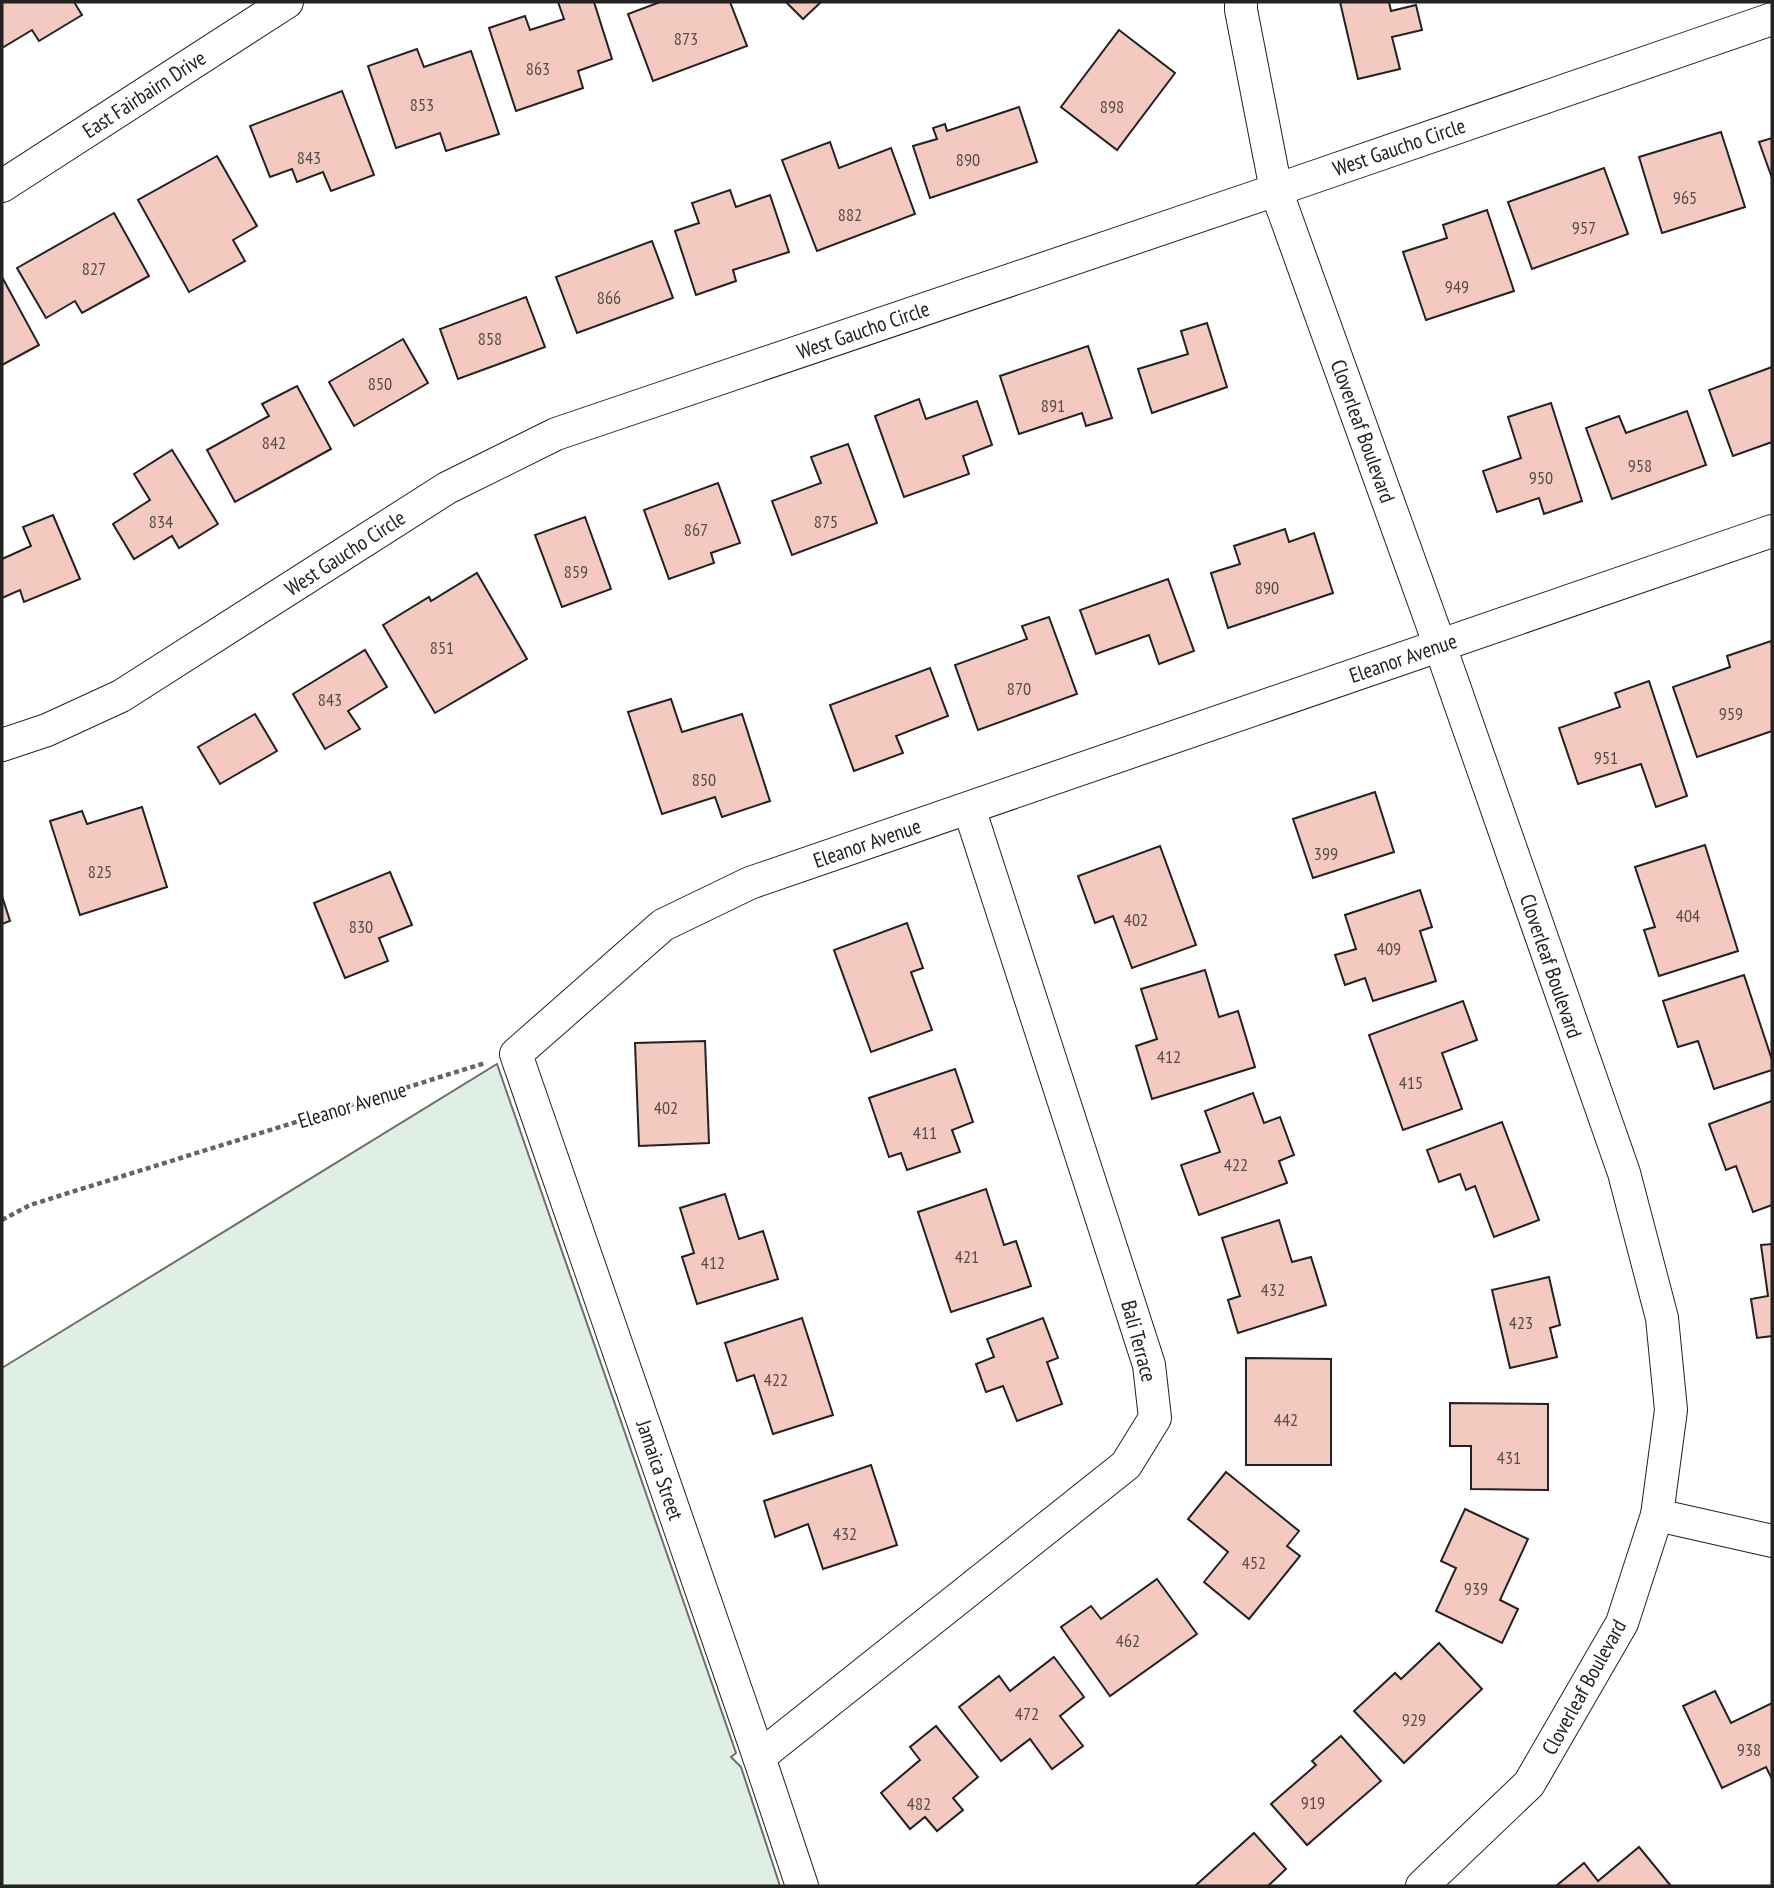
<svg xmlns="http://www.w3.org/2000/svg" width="1774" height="1888" viewBox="0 0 1774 1888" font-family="'PT Sans Narrow',sans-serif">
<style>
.green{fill:#e0efe3;stroke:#6f6f6f;stroke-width:2}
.building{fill:#f3c9c0;stroke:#222;stroke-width:2}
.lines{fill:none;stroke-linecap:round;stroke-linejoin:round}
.street-casing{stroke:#222;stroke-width:34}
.path{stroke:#646464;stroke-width:4.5;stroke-dasharray:5 3.5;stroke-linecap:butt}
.street{stroke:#fff;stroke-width:32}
.labels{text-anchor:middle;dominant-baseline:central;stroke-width:5;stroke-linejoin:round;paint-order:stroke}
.number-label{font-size:18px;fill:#564c4a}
.street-label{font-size:21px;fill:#222;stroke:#fff}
</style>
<rect width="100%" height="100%" fill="#fff"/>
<polygon class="green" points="497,1064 736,1753 731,1757 741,1767 780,1886 2,1886 2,1368"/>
<g class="building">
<polygon points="2,2 74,2 82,15 39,41 32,30 2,48"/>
<polygon points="558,2 594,2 612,59 578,71 583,88 516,111 489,28 525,16 530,30 564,19"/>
<polygon points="660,2 730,2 747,46 653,81 628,14"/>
<polygon points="786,2 821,2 803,19"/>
<polygon points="1340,2 1389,2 1391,11 1416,5 1422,30 1392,37 1400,69 1358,79"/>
<polygon points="1119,30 1175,73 1117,150 1061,107"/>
<polygon points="417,49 424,67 471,51 499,134 446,151 440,133 396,148 368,66"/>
<polygon points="342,91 374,175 331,191 323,172 297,182 292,169 270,177 250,126"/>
<polygon points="1019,107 1037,162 930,198 913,146 937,139 933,128 945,124 947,131"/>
<polygon points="1721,132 1745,207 1662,233 1639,157"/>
<polygon points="1772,138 1772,178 1759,142"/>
<polygon points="830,142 839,168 891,148 915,214 817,251 782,160"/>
<polygon points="217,156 257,226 233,240 245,261 189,292 138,200"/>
<polygon points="1604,168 1628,234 1532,269 1508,202"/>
<polygon points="730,190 736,207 770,195 789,252 733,270 736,281 696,295 675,231 699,223 692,203"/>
<polygon points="1487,210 1514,291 1426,320 1403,252 1447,238 1443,225"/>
<polygon points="114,213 149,276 82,313 75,301 46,318 17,268"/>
<polygon points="652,241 673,298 577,333 556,277"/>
<polygon points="2,277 39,345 2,365"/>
<polygon points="526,297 545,347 458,379 440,329"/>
<polygon points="1207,323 1227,387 1152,413 1138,369 1188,354 1181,331"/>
<polygon points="403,339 428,383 354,426 329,382"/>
<polygon points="1088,346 1112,418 1086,426 1082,413 1019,434 1000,376"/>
<polygon points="1772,367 1772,442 1733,456 1709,390"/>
<polygon points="297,386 331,449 235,502 207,450 269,416 262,404"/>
<polygon points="919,399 926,419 977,401 992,445 963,456 969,474 904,497 875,416"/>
<polygon points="1551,403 1582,501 1544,514 1539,498 1497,512 1483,471 1521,458 1508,417"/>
<polygon points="1687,411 1706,465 1612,499 1586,428 1619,416 1626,433"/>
<polygon points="848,444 877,523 792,555 772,501 821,483 811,457"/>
<polygon points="172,450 218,524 179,548 172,536 134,559 113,524 150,500 134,474"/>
<polygon points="718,483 740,543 711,553 714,563 669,579 644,510"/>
<polygon points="53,515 80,579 24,602 20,590 2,598 2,559 31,546 23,527"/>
<polygon points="585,517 611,589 562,607 535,535"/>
<polygon points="1285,529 1289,542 1314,533 1333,593 1228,628 1211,573 1240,564 1234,546"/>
<polygon points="477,573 527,659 435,713 383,625 429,597 431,601"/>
<polygon points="1168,579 1194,651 1159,664 1149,635 1096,654 1080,610"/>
<polygon points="1049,617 1077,694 978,730 955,665 1027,639 1022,626"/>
<polygon points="1771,641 1772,645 1772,731 1697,757 1673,687 1730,667 1727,656"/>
<polygon points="365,650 387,687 348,711 360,729 325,749 293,694"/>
<polygon points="930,668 948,716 896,736 903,753 854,771 830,705"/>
<polygon points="1649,681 1687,796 1656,807 1641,764 1578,784 1559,728 1620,707 1615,693"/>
<polygon points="671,699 682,732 742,714 770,801 722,817 715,797 662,814 628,712"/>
<polygon points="255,714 277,751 220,784 198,747"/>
<polygon points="1375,792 1394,852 1313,878 1293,819"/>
<polygon points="142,807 167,887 80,915 50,821 82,811 87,824"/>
<polygon points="1705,845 1738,951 1659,976 1644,930 1655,927 1635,867"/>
<polygon points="1160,846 1196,945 1132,968 1113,916 1095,923 1078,876"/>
<polygon points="390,872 412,925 379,938 388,961 345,978 314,903"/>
<polygon points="1420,890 1432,927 1420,931 1436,981 1373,1001 1365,978 1345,985 1335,955 1356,949 1345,915"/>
<polygon points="2,896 10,921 2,924"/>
<polygon points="907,923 923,968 911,972 932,1030 871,1052 834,950"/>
<polygon points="1205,970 1219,1017 1238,1011 1255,1067 1152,1099 1136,1046 1157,1039 1141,989"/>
<polygon points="1744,975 1772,1060 1772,1070 1714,1089 1698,1041 1678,1047 1663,1001"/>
<polygon points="1463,1001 1477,1040 1442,1053 1462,1109 1403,1130 1369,1035"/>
<polygon points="705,1041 709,1143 639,1146 635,1043"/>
<polygon points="955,1069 973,1122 952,1130 960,1152 907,1170 901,1153 889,1157 869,1098"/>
<polygon points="1253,1093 1264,1123 1280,1117 1294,1155 1279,1161 1287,1183 1199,1215 1181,1165 1220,1152 1205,1111"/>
<polygon points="1772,1101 1772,1205 1753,1212 1736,1166 1726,1170 1709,1124"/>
<polygon points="1502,1122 1539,1220 1494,1237 1475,1186 1466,1190 1460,1174 1439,1182 1427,1150"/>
<polygon points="986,1189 1004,1245 1016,1241 1031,1286 951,1312 918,1212"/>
<polygon points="725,1194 739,1239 763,1231 778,1279 697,1304 682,1257 694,1253 680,1208"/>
<polygon points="1279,1220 1292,1262 1311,1257 1326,1305 1238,1333 1228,1300 1240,1296 1222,1238"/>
<polygon points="1772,1244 1772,1336 1757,1338 1751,1299 1768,1296 1761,1245"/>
<polygon points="1549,1277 1560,1325 1550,1328 1557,1357 1510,1368 1492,1290"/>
<polygon points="802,1318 833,1415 773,1434 754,1375 737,1381 725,1343"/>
<polygon points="1043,1318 1058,1358 1047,1362 1062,1404 1017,1421 1003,1386 986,1392 976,1364 994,1357 987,1339"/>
<polygon points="1246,1358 1331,1359 1331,1465 1246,1465"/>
<polygon points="1450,1403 1548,1404 1548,1490 1471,1489 1471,1446 1450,1446"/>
<polygon points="871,1465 897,1545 823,1569 808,1524 775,1537 764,1501"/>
<polygon points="1226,1472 1299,1531 1287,1546 1300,1556 1249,1619 1204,1582 1228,1552 1188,1519"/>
<polygon points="1465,1509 1528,1539 1500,1600 1518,1609 1502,1643 1436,1611 1456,1568 1441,1561"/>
<polygon points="1157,1579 1197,1634 1110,1696 1061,1627 1091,1606 1101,1619"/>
<polygon points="1439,1643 1482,1689 1404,1763 1354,1711 1395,1673 1401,1679"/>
<polygon points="1054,1657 1084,1697 1060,1716 1083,1746 1052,1769 1030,1739 1001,1761 959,1707 999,1676 1010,1691"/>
<polygon points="1715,1691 1731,1723 1772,1703 1772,1779 1766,1767 1722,1788 1683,1706"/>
<polygon points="936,1726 978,1777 953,1798 963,1810 937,1831 925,1817 910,1829 881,1793 920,1760 910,1747"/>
<polygon points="1341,1736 1381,1781 1307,1845 1271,1804 1316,1765 1312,1761"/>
<polygon points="1254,1833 1286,1869 1268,1886 1195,1886"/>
<polygon points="1639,1847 1671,1886 1556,1886 1584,1863 1598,1881"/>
</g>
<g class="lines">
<g class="street-casing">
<g id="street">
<polyline points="1241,2 1241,10 1276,190 1440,646 1624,1173 1662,1318 1671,1410 1657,1515 1622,1623 1529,1784 1422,1886"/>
<polyline points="2,186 287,2"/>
<polyline points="2,745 47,730 121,696 447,488 556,434 1276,190 1772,19"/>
<polyline points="1657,1515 1772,1541"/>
<polyline points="759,1757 1126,1465 1155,1418 1149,1365 969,808"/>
<polyline points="802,1886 759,1757 516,1054 663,925 750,883 1772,531"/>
</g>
</g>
<polyline class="path" points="2,1220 30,1205 485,1063"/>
<use href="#street" class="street"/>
</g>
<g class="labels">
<g class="number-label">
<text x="686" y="38">873</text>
<text x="538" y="68">863</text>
<text x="422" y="104">853</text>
<text x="1112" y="106">898</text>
<text x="309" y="157">843</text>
<text x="968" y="159">890</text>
<text x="1685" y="197">965</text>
<text x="850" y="214">882</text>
<text x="1584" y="227">957</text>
<text x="94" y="268">827</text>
<text x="1457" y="286">949</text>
<text x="609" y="297">866</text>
<text x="490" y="338">858</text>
<text x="380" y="383">850</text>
<text x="1053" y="405">891</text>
<text x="274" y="442">842</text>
<text x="1640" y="465">958</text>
<text x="1541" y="477">950</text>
<text x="161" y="521">834</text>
<text x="826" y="521">875</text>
<text x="696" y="529">867</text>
<text x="576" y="571">859</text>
<text x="1267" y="587">890</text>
<text x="442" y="647">851</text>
<text x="1019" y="688">870</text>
<text x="330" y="699">843</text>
<text x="1731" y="713">959</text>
<text x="1606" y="757">951</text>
<text x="704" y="779">850</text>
<text x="1326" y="853">399</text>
<text x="100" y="871">825</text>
<text x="1688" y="915">404</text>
<text x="1136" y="919">402</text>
<text x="361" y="926">830</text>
<text x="1389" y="948">409</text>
<text x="1169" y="1056">412</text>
<text x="1411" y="1082">415</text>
<text x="666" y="1107">402</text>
<text x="925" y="1132">411</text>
<text x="1236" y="1164">422</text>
<text x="967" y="1256">421</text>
<text x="713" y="1262">412</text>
<text x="1273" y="1289">432</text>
<text x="1521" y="1322">423</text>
<text x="776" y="1379">422</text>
<text x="1286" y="1419">442</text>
<text x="1509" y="1457">431</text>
<text x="845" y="1533">432</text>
<text x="1254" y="1562">452</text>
<text x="1476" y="1588">939</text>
<text x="1128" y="1640">462</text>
<text x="1027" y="1713">472</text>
<text x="1414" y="1719">929</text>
<text x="1749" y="1749">938</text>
<text x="1313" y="1802">919</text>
<text x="919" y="1803">482</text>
</g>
<g class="street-label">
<text transform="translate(144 94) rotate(-33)">East Fairbairn Drive</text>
<text transform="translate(1399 147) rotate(-19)">West Gaucho Circle</text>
<text transform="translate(863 330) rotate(-19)">West Gaucho Circle</text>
<text transform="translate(1363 431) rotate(70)">Cloverleaf Boulevard</text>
<text transform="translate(345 553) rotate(-33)">West Gaucho Circle</text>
<text transform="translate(1403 658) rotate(-19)">Eleanor Avenue</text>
<text transform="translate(867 843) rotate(-19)">Eleanor Avenue</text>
<text transform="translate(1551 966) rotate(71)">Cloverleaf Boulevard</text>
<text transform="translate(352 1105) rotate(-17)">Eleanor Avenue</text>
<text transform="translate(1139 1341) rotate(75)">Bali Terrace</text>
<text transform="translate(660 1470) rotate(71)">Jamaica Street</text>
<text transform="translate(1584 1687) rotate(-61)">Cloverleaf Boulevard</text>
</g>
</g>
<rect width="1774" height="1888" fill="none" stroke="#222222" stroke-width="7"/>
</svg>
